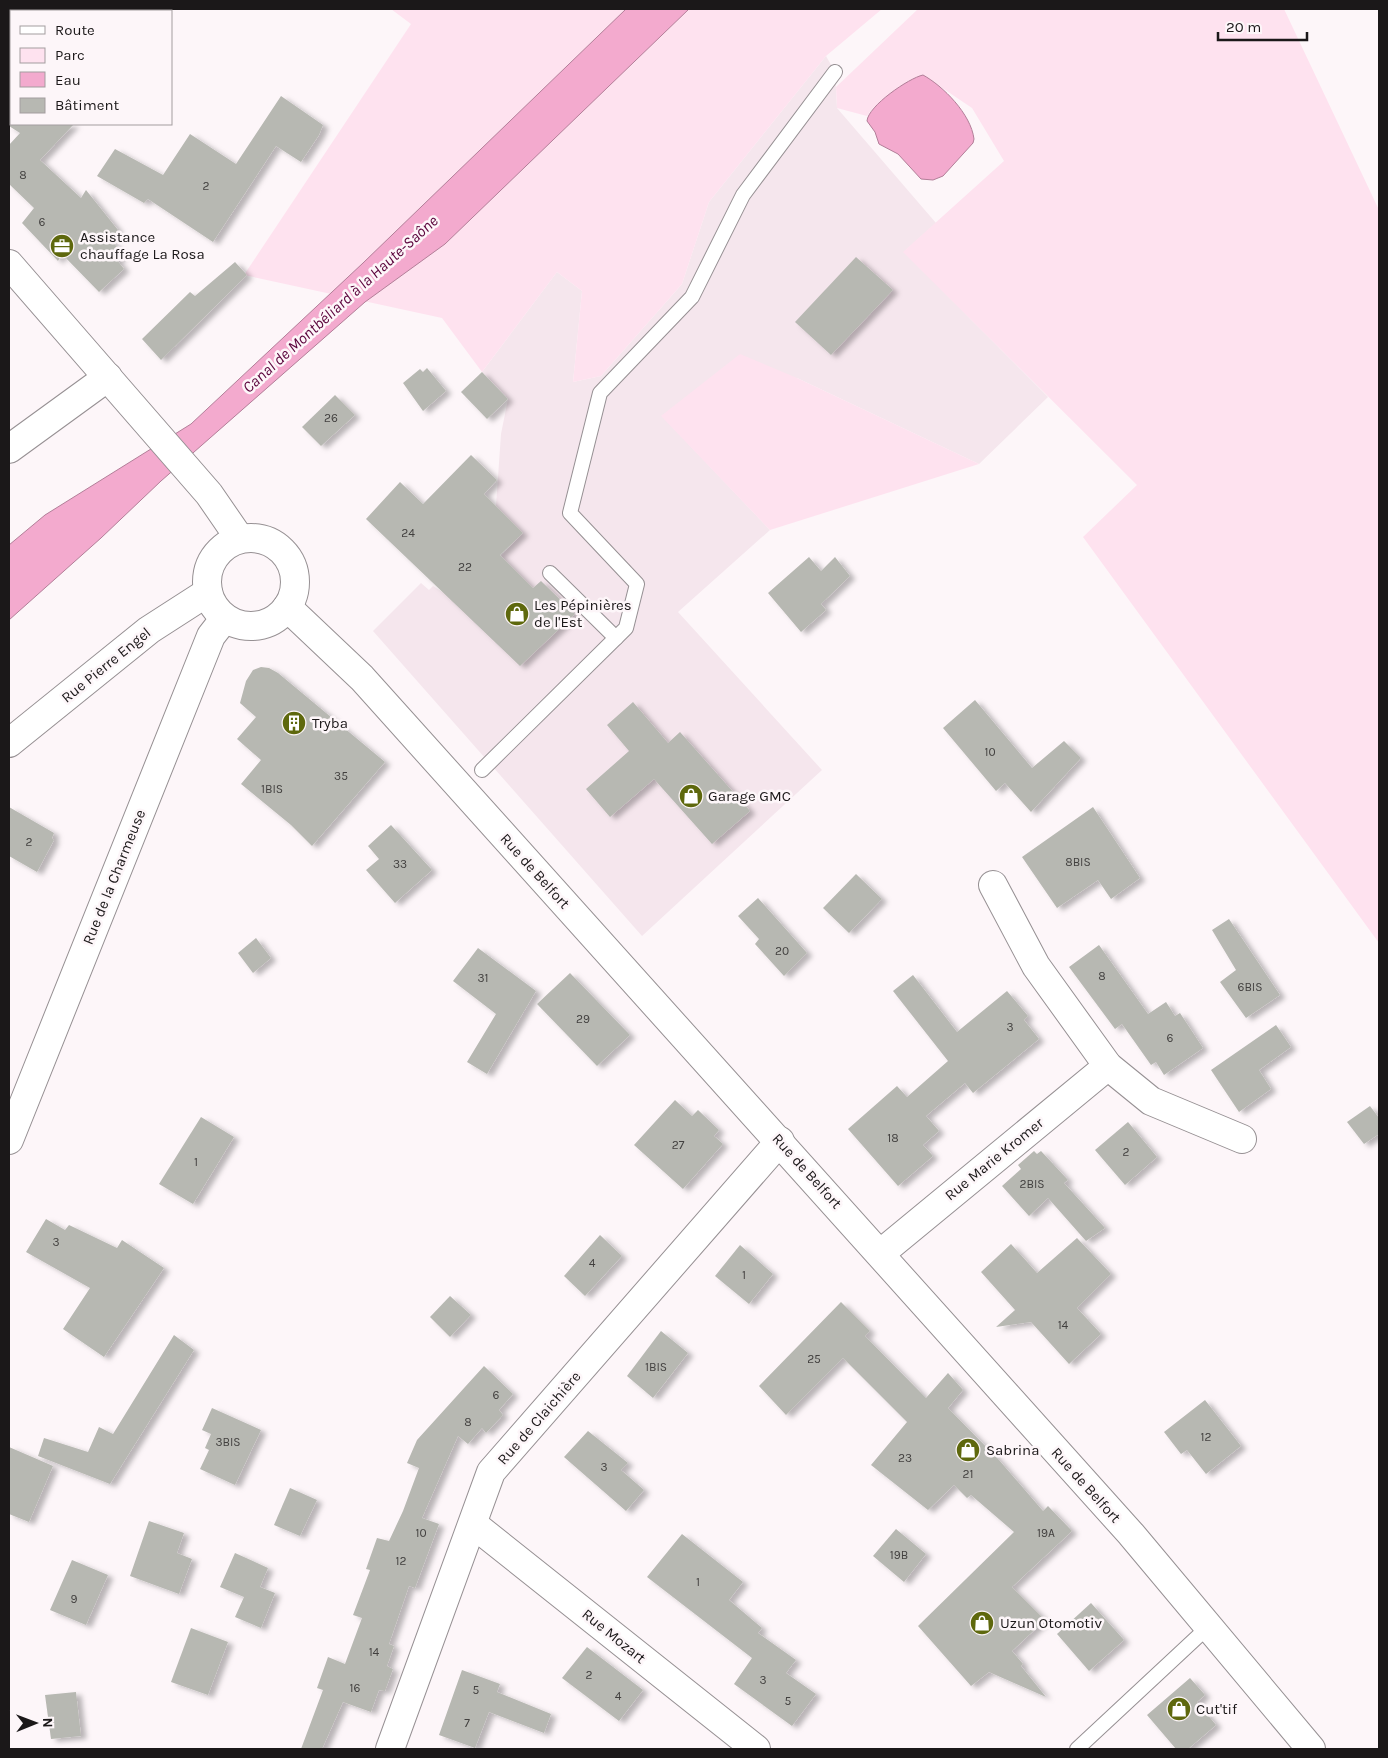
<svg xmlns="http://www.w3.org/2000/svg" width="1388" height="1758" viewBox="0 0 1388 1758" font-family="Karla,sans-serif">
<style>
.built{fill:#f5e6ed}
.green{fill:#fee2ef}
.water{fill:#f3aace;stroke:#b27e98}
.building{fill:#b7b8b2;filter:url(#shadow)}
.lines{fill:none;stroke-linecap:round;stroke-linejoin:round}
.service-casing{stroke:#969093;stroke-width:16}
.minor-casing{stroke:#969093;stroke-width:30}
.tertiary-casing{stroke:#969093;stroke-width:30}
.primary-casing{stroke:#969093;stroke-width:30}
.service{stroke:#fff;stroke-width:14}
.minor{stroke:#fff;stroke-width:28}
.tertiary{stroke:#fff;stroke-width:28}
.primary{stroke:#fff;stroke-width:28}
.labels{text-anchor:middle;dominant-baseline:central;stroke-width:5;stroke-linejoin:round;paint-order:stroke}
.number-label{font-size:12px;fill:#42403f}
.poi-label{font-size:15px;fill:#1b1819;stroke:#fdf6f9;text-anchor:start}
.street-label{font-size:15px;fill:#1b1819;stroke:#fdf6f9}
.water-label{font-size:16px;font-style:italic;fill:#5b043c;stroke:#fdf6f9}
</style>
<defs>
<filter id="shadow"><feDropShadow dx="5.5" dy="3" stdDeviation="2.5" flood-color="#0004"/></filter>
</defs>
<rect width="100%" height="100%" fill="#fdf6f9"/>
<polygon class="built" points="826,56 835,72 837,108 936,223 904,252 1048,397 979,464 797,378 662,416 770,530 678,612 822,770 642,936 373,631 421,583 429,590 433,586 444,593 501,556 522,533 496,506 501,434 508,399 482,372 557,272 582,291 573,382 601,376 682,284 709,202"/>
<g class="green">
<polygon points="391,9 882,9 826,56 709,202 682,284 601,376 573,382 582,291 557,272 482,372 442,318 244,275 411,24"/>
<polygon points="918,9 1284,9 1379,210 1379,943 1083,537 1137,485 903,252 1004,161 972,108 923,75 873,108 867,116 837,108 836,87"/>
<polygon points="740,354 797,378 979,464 770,530 661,416"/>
</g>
<g class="water">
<polygon points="626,9 689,9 445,244 365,302 161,481 101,538 9,620 9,545 45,515 191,424 363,263"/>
<path d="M923,75c20,11 48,39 51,64l-1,4 -30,33 -10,4 -12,-1 -23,-25 -19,-10 -4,-12 -8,-11c1,-15 42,-43 56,-46z"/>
</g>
<g class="building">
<polygon points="281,96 323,125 319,135 301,162 276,146 213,242 148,199 144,203 97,176 115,149 163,175 190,134 236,164"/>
<polygon points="9,124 74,124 40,160 81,198 86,190 118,230 110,239 123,254 117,260 124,269 99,292 62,254 58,261 22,223 34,208 9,184 9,145 20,133 9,126"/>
<polygon points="856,257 893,290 831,355 795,322"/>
<polygon points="235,262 247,275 161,360 142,339 190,292 195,296"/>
<polygon points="427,368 446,391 423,411 403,383 420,369 423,372"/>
<polygon points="482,372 508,399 487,419 461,392"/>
<polygon points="335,395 355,415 321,446 302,427"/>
<polygon points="471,455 497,480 484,494 523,533 500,555 533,588 541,581 575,614 520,666 366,519 400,482 423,504"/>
<polygon points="809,557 821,571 835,557 850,576 821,604 826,610 801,632 768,593"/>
<polygon points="261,667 269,668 278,673 385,762 312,846 291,825 241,784 261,760 237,739 256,717 240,703 246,681 253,670"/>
<polygon points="975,700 1032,768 1064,741 1081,758 1031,812 1005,783 996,791 943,728"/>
<polygon points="633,702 668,743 680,732 750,811 712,844 654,779 610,817 586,789 629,751 607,725"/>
<polygon points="9,807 54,833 52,838 54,840 37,872 9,856"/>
<polygon points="1093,807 1140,878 1111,899 1098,880 1057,908 1022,857"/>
<polygon points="391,825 432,870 395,903 366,870 379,859 368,846"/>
<polygon points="856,874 882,899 849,933 823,908"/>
<polygon points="758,898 807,953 784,976 755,944 759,939 738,916"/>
<polygon points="1229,919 1280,995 1246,1018 1220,982 1236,970 1212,930"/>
<polygon points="256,938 271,958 253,973 238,953"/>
<polygon points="1099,945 1148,1014 1166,1002 1175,1016 1180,1013 1203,1048 1164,1075 1156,1062 1151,1065 1122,1024 1115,1029 1069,967"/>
<polygon points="478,948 536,991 487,1074 467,1062 496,1014 453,981"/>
<polygon points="570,973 630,1035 597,1066 537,1004"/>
<polygon points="913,975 957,1032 1007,991 1028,1016 1024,1020 1039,1039 973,1093 965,1083 926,1116 939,1131 923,1145 933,1156 898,1186 848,1129 897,1086 907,1097 948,1061 893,991"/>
<polygon points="1276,1025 1291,1047 1259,1070 1271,1089 1239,1112 1211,1070"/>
<polygon points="675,1100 692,1116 698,1110 719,1130 714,1136 723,1144 683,1189 634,1145"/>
<polygon points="1370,1106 1379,1118 1379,1134 1364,1144 1347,1122"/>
<polygon points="201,1117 234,1137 193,1204 159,1184"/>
<polygon points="1128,1122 1157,1157 1125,1185 1095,1150"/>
<polygon points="1034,1151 1037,1154 1041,1151 1068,1180 1064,1183 1105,1228 1086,1241 1048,1198 1029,1216 1002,1186 1021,1169 1018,1165"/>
<polygon points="46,1219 65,1230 69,1225 117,1248 122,1240 164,1268 104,1357 63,1329 90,1288 26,1252"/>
<polygon points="600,1235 622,1256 585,1296 564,1276"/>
<polygon points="1077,1238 1111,1274 1077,1308 1101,1334 1069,1364 1031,1322 996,1327 1015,1310 981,1272 1011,1244 1037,1273"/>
<polygon points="740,1245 773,1274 749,1304 715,1276"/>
<polygon points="450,1296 471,1315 450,1337 430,1317"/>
<polygon points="841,1302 870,1331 865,1336 926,1398 948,1373 963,1390 948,1408 999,1460 1043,1511 1048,1506 1072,1531 1012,1587 1045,1620 1012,1651 1023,1664 1021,1666 1046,1697 989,1672 971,1686 918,1626 1014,1532 971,1495 967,1498 954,1485 928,1510 871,1465 907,1422 843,1358 786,1415 759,1386"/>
<polygon points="661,1331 688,1353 653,1398 627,1376"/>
<polygon points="174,1335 194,1350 110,1484 38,1456 44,1438 88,1452 99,1427 113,1434"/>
<polygon points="484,1366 513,1394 499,1410 503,1415 486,1433 482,1428 468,1444 458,1436 422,1518 439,1524 415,1588 409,1586 389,1644 394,1646 387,1666 393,1669 385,1691 379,1690 371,1712 343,1702 322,1749 301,1749 323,1690 317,1688 328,1657 345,1664 362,1618 353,1615 370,1570 366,1569 377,1538 389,1541 403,1511 419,1468 407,1463 417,1440"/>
<polygon points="1205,1400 1241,1446 1206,1474 1187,1450 1181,1454 1164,1432"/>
<polygon points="212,1408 261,1430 235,1485 200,1469 209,1450 205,1448 211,1434 202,1430"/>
<polygon points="588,1431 628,1463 621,1470 644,1490 626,1511 564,1457"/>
<polygon points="9,1447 53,1466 29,1522 9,1514"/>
<polygon points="290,1488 317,1500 300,1536 274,1525"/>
<polygon points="149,1521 184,1533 177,1553 192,1559 179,1594 130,1576"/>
<polygon points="896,1529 926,1554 904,1582 873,1556"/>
<polygon points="682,1534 743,1582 729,1600 762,1628 758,1633 796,1660 786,1673 816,1694 792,1726 734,1684 752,1658 647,1577"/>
<polygon points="235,1553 268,1568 260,1587 275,1593 261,1628 235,1617 244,1597 220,1587"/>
<polygon points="72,1560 108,1575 86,1625 50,1610"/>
<polygon points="1091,1603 1124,1640 1089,1671 1057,1634"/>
<polygon points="191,1628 228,1642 208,1695 171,1682"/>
<polygon points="587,1647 643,1690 619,1721 562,1678"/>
<polygon points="462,1670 500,1684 497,1692 551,1714 544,1733 489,1712 475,1748 439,1735"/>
<polygon points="1190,1678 1205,1695 1197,1702 1216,1725 1188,1749 1176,1749 1147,1715"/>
<polygon points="76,1692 81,1736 51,1739 45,1695"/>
</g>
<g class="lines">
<g class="service-casing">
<g id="service">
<polyline points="550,573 616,638"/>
<polyline points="482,770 626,628 637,584 570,513 600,393 692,297 743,195 835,72"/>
<polyline points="1077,1749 1208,1627"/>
</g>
</g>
<g class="minor-casing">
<g id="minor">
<polyline points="9,449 108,377"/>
<polyline points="993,885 1036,966 1108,1066 1151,1101 1242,1139"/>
<polyline points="881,1253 1108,1066"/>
<polyline points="473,1524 756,1749"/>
<polyline points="390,1749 491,1472 780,1141"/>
</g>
</g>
<g class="tertiary-casing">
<polyline id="tertiary" points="9,743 149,630 208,592"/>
</g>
<g class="primary-casing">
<g id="primary">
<polyline points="9,264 209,494 240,539"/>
<circle cx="251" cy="582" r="44"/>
<polyline points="287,607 362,678 1131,1534 1311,1749"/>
<polyline points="9,1140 211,636 225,618"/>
</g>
</g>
<use href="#service" class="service"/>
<use href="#minor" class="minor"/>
<use href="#tertiary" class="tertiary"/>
<use href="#primary" class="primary"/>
</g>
<defs>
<g id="office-disc" transform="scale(1.25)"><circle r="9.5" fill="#5e680d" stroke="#fdf6f9"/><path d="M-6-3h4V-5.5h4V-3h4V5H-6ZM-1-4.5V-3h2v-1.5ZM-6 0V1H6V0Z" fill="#fff"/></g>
<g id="shop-disc" transform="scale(1.25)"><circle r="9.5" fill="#5e680d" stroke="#fdf6f9"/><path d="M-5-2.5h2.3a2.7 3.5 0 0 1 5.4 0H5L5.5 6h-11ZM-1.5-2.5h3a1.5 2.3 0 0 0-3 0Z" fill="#fff"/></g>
<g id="building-disc" transform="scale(1.25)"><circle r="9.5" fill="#5e680d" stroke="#fdf6f9"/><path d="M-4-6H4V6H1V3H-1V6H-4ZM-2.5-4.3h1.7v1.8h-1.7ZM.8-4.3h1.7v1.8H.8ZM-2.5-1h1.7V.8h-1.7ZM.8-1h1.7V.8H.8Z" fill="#fff"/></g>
</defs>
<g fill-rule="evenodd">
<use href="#office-disc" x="62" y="246"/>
<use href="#shop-disc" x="517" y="614"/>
<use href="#building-disc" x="294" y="723"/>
<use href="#shop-disc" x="691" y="796"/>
<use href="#shop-disc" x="968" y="1450"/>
<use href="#shop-disc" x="982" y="1623"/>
<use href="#shop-disc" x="1179" y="1709"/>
</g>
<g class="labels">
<g class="number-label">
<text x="23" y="175">8</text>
<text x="206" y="186">2</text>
<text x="42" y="222">6</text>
<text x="331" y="418">26</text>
<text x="408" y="533">24</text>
<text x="465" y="567">22</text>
<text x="990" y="752">10</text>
<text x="341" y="776">35</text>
<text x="272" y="789">1BIS</text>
<text x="29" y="842">2</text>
<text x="1078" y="862">8BIS</text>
<text x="400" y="864">33</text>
<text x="782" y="951">20</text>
<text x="1102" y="976">8</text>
<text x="483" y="978">31</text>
<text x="1250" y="987">6BIS</text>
<text x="583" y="1019">29</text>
<text x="1010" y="1027">3</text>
<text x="1170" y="1038">6</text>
<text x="893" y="1138">18</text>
<text x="678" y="1145">27</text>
<text x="1126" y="1152">2</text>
<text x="196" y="1162">1</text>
<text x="1032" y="1184">2BIS</text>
<text x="56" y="1242">3</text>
<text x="592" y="1263">4</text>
<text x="744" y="1275">1</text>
<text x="1063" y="1325">14</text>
<text x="814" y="1359">25</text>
<text x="656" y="1367">1BIS</text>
<text x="496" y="1395">6</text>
<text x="468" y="1422">8</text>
<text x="1206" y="1437">12</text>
<text x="228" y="1442">3BIS</text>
<text x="905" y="1458">23</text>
<text x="604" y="1467">3</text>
<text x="968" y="1474">21</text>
<text x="421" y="1533">10</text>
<text x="1046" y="1533">19A</text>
<text x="899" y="1555">19B</text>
<text x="401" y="1561">12</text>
<text x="698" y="1582">1</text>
<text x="74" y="1599">9</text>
<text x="374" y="1652">14</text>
<text x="589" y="1675">2</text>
<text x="763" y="1680">3</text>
<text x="355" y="1688">16</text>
<text x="476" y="1690">5</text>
<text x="618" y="1696">4</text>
<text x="788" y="1701">5</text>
<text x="467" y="1723">7</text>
</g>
<g class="poi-label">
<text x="80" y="237">Assistance<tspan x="80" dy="17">chauffage La Rosa</tspan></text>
<text x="534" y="605">Les Pépinières<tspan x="534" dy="17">de l'Est</tspan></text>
<text x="312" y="723">Tryba</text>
<text x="708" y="796">Garage GMC</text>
<text x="986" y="1450">Sabrina</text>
<text x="1000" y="1623">Uzun Otomotiv</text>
<text x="1196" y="1709">Cut'tif</text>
</g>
<g class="street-label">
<text transform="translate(106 665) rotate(-39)">Rue Pierre Engel</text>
<text transform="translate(535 871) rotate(48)">Rue de Belfort</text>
<text transform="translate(114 877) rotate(-68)">Rue de la Charmeuse</text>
<text transform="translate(994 1159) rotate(-39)">Rue Marie Kromer</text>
<text transform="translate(807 1171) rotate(48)">Rue de Belfort</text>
<text transform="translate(539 1418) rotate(-49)">Rue de Claichière</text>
<text transform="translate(1086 1485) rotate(48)">Rue de Belfort</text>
<text transform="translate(614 1636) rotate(39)">Rue Mozart</text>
</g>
<g class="water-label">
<text transform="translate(340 304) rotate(-42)">Canal de Montbéliard à la Haute-Saône</text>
</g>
</g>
<rect width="1388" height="1758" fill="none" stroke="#1b1819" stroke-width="20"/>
<rect x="10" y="10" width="162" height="115" fill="#fdf6f9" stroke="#a39d9f"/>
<rect x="20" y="26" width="25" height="8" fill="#ffffff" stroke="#a39d9f"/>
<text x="55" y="35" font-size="15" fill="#1b1819">Route</text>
<rect x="20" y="48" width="25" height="15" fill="#fee2ef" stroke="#a39d9f"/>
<text x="55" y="60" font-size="15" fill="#1b1819">Parc</text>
<rect x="20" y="72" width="25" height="15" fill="#f3aace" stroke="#a39d9f"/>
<text x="55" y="85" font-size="15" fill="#1b1819">Eau</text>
<rect x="20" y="98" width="25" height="15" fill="#b7b8b2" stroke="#a39d9f"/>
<text x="55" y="110" font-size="15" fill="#1b1819">Bâtiment</text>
<g transform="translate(35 1723) rotate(89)" stroke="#fdf6f9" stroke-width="4" paint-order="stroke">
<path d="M0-4L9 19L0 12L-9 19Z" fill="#1b1819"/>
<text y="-8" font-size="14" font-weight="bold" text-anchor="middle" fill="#1b1819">N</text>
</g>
<path d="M1218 32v8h89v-8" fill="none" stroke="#1b1819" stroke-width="2.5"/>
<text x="1226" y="32" font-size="15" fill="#1b1819" stroke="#fdf6f9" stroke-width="4" paint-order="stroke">20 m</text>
</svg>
